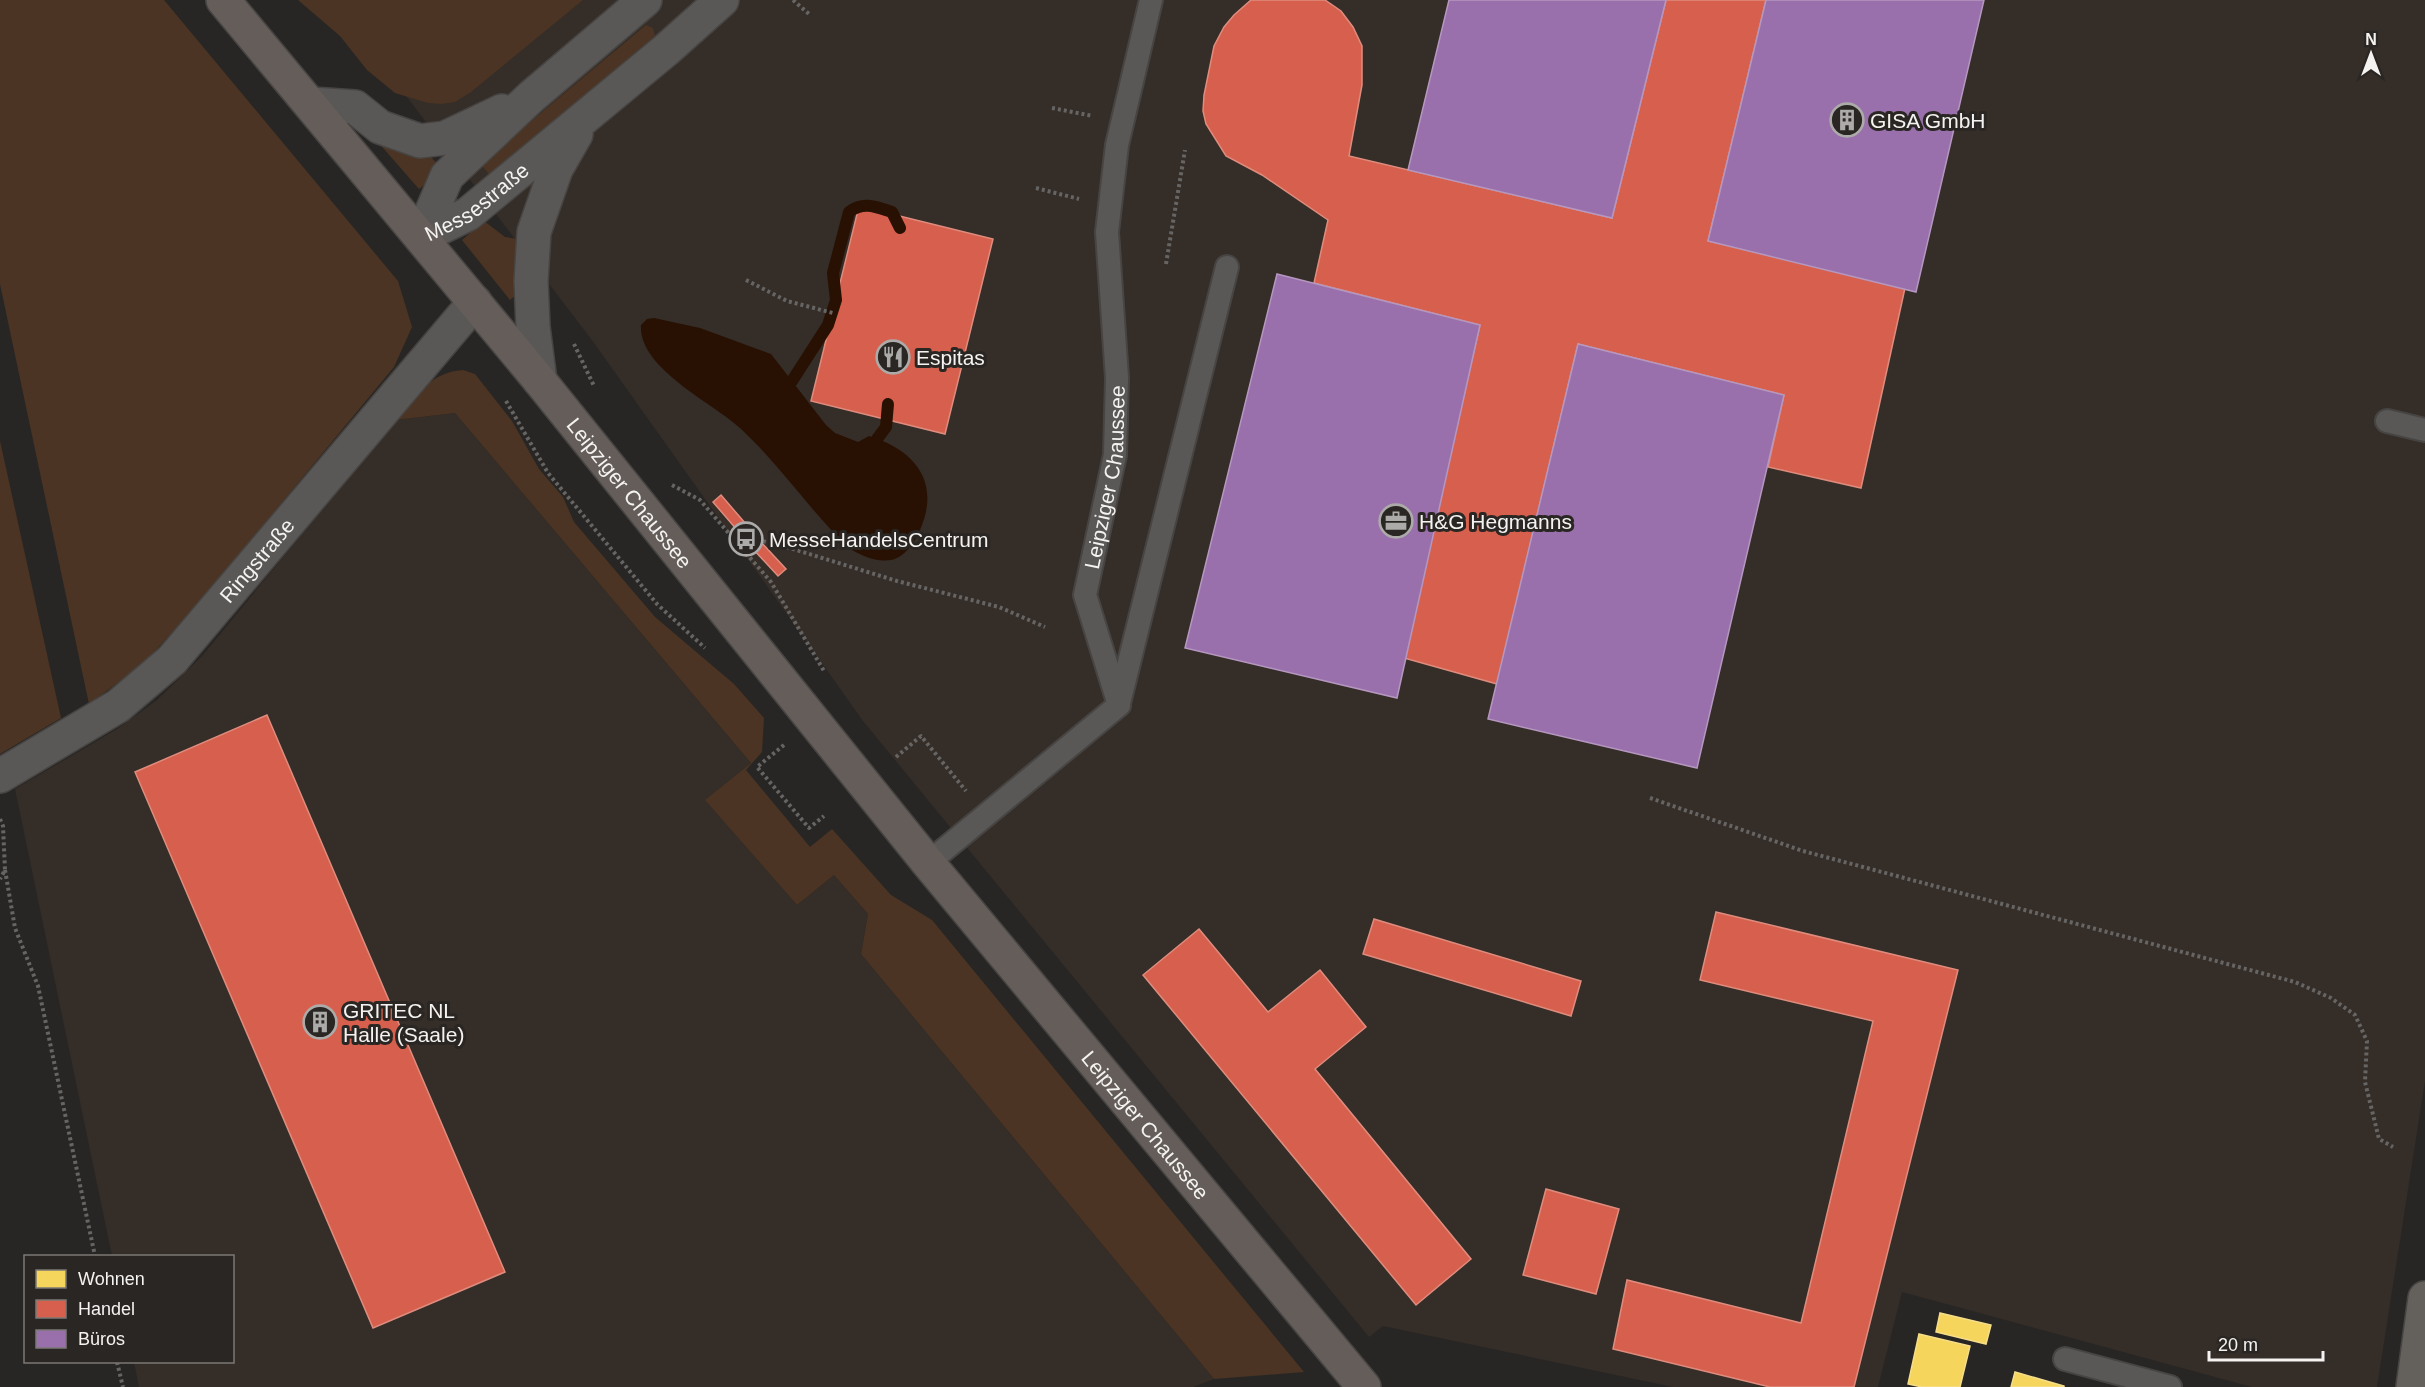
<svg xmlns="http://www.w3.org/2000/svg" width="2425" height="1387" viewBox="0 0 2425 1387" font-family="Helvetica,sans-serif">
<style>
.built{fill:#352d27}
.green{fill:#4b3423}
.water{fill:#281103}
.homes{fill:#f6d55c;stroke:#f6de89;stroke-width:1.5}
.shops{fill:#d6604d;stroke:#df8c7e;stroke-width:1.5}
.offices{fill:#9970ab;stroke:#b597c0;stroke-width:1.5}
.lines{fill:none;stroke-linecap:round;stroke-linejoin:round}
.stream{stroke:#281103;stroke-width:12}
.lane-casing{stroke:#474543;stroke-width:26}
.street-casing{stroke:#474543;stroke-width:36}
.secondary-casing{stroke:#474543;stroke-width:36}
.primary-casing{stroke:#474543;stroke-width:36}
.path{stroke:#666564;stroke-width:4;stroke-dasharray:3 3;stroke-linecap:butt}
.lane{stroke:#5a5857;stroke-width:22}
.street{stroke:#5a5857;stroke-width:33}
.secondary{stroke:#64605c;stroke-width:33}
.primary{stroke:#645d59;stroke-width:33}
.labels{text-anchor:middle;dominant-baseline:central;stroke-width:6;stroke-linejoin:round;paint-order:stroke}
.poi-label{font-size:21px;fill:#f5f3f1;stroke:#292623;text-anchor:start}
.street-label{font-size:21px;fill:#f5f3f1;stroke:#292623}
</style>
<rect width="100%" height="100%" fill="#282624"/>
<g class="built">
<polygon points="322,0 2425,0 2425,1081 2377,1387 2252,1387 1902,1292 1878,1387 1673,1387 1383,1326 1369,1337 863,721 594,343 407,97"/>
<polygon points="455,413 751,763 706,800 797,905 834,875 868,914 861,954 1214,1379 1193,1387 139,1387 134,1362 232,1362 232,1256 112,1256 15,789 117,729 157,700 203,655 395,420"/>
</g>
<g class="green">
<polygon points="0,0 164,0 398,281 412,327 394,367 192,611 142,665 89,704 0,284"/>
<polygon points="298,0 583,0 471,92 455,102 441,104 428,103 395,93 367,70 340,36"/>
<polygon points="646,25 653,28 655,36 490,175 480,164"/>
<path d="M377,141c18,9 33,15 53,15l13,14 -24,19z"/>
<polygon points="484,221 505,237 517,239 515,279 517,294 510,300 462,240"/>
<path d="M463,370l12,4 37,47 27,48 24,28 11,25 81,95 79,67 30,34 -2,34 -16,18 64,77 22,-18 59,66 41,25 372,452 -90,7 -353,-425 7,-40 -34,-39 -37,30 -92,-105 46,-37 -296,-350 -60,7c20,-23 35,-48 68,-50z"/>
<polygon points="0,441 61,718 0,754"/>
</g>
<path class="water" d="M654,318l46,10 71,26 55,71 9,8 23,9 11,-6c46,14 72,46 51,94 -4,9 -12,23 -23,28 -15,7 -36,-2 -48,-10 -39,-37 -69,-83 -109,-120 -27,-25 -102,-60 -99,-103l6,-6z"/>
<g class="homes">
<polygon points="1940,1313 1991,1325 1986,1344 1936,1332"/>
<polygon points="1919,1334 1970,1346 1960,1387 1922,1387 1908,1384"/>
<polygon points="2015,1372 2064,1386 2064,1387 2011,1387"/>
</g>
<g class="shops">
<polygon points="1251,0 1325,0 1341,11 1353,27 1362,46 1362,85 1349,156 1612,218 1666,0 1766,0 1708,241 1905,288 1861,488 1768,467 1784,395 1578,344 1497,684 1404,658 1480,325 1314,283 1328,220 1262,175 1226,156 1206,124 1203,111 1204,95 1214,46 1224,27 1234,15"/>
<polygon points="859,206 993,239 945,434 811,401"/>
<polygon points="721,495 745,523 737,530 713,502"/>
<polygon points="761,542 786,569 778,576 753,549"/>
<polygon points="267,715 505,1272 373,1328 135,772"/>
<polygon points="1716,912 1958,970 1854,1387 1770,1387 1613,1349 1627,1280 1801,1323 1873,1021 1700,980"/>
<polygon points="1374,919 1581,981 1571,1016 1363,954"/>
<polygon points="1199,929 1268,1012 1320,970 1366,1027 1315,1069 1471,1259 1416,1305 1143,975"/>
<polygon points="1546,1189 1619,1209 1596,1294 1523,1275"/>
</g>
<g class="offices">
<polygon points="1449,0 1666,0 1612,218 1408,170"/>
<polygon points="1766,0 1984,0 1916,292 1708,241"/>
<polygon points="1277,274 1480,325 1397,698 1185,648"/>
<polygon points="1578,344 1784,395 1697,768 1488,719"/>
</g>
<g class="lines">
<g class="stream">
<path d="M792,381l36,-56 8,-25 -3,-27 16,-61c15,-11 27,-5 43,0l8,16"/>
<polyline points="877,439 886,427 888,404"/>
</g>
<g class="lane-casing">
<g id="lane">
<polyline points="2387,421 2425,430"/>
<polyline points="1119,703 1227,267"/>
<path id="s1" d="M928,863l191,-158 -34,-110 30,-140 2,-77 -10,-146 10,-87 34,-145"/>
<polyline points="2065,1359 2170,1387"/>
</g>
</g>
<g class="street-casing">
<g id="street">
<polyline points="311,104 355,107 380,127 420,141 445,138 502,111"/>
<path id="s2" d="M421,237l47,-23 198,-164 56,-50"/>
<polyline points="421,237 447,176 531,97 645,0"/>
<polyline points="540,381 533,327 531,281 534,232 556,169 576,134"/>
<path id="s3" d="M0,776l118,-70 54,-46 303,-358"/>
</g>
</g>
<g class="secondary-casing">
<polyline id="secondary" points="2413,1387 2425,1298"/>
</g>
<g class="primary-casing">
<g id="primary">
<path id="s4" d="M223,0l317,381 388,482 436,524"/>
</g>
</g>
<g class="path">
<polyline points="793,0 809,14"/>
<polyline points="1052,108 1093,116"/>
<polyline points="1036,188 1079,199"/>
<polyline points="1166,264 1185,150"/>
<polyline points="746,280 787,301 833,313"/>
<polyline points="574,344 594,386"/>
<polyline points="506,401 548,473 657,604 705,648"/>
<polyline points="672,485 700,500 771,582 824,671"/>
<polyline points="741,546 753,539 780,545 897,581 999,607 1045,627"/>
<polyline points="784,745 757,767 809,828 824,816"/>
<polyline points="896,757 921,736 966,791"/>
<polyline points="1650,798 1803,851 2295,982 2331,998 2355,1015 2367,1041 2365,1082 2379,1139 2393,1147"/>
<polyline points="0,819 3,826 5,870 0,879"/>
<polyline points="5,870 15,928 38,986 95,1256"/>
<polyline points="117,1362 123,1387"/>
</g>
<use href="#lane" class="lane"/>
<use href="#street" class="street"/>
<use href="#secondary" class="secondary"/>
<use href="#primary" class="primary"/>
</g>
<defs>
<g id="building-ring" transform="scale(1.725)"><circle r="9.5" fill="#292623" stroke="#adaba9" stroke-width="1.5"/><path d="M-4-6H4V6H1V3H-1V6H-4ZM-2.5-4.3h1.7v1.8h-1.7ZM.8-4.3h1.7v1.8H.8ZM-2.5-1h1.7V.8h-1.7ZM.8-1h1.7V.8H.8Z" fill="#adaba9"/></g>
<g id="restaurant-ring" transform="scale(1.725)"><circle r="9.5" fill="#292623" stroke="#adaba9" stroke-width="1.5"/><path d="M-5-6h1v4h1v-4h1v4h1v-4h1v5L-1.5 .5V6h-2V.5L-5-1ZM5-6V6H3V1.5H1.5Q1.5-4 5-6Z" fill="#adaba9"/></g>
<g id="office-ring" transform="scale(1.725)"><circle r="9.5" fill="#292623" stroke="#adaba9" stroke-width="1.5"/><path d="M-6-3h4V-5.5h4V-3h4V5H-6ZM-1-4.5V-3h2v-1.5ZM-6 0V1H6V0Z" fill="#adaba9"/></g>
<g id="bus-ring" transform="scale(1.725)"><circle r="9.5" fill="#292623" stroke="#adaba9" stroke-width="1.5"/><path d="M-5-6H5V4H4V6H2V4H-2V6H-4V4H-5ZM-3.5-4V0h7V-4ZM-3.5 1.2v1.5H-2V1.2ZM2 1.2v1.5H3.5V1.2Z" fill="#adaba9"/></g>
</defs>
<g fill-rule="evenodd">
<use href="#building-ring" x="1847" y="120"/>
<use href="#restaurant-ring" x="893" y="357"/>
<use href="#office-ring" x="1396" y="521"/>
<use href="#bus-ring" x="746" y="539"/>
<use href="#building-ring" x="320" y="1022"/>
</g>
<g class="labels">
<g class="poi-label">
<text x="1870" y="120">GISA GmbH</text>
<text x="916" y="357">Espitas</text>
<text x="1419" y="521">H&amp;G Hegmanns</text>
<text x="769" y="539">MesseHandelsCentrum</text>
<text x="343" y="1010">GRITEC NL<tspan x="343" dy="24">Halle (Saale)</tspan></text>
</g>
<g class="street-label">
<text stroke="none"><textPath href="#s2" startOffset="66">Messestraße</textPath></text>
<text stroke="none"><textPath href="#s1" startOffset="483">Leipziger Chaussee</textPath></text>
<text stroke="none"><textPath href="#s4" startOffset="639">Leipziger Chaussee</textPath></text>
<text stroke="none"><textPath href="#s3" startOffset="339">Ringstraße</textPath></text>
<text stroke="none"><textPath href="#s4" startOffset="1455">Leipziger Chaussee</textPath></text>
</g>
</g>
<rect x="24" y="1255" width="210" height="108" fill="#292623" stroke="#7b7875" stroke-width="1.5"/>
<rect x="36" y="1270" width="30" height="18" fill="#f6d55c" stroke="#7b7875" stroke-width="1.5"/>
<text x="78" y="1285" font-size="18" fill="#f5f3f1">Wohnen</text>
<rect x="36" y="1300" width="30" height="18" fill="#d6604d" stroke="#7b7875" stroke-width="1.5"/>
<text x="78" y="1315" font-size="18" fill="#f5f3f1">Handel</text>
<rect x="36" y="1330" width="30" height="18" fill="#9970ab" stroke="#7b7875" stroke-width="1.5"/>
<text x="78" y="1345" font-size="18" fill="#f5f3f1">Büros</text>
<g transform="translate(2371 54)" stroke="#292623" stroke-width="4.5" paint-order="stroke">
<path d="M0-4.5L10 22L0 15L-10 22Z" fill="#f5f3f1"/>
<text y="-9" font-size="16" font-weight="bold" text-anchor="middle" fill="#f5f3f1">N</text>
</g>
<path d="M2209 1351v9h114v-9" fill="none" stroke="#f5f3f1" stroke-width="3"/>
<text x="2218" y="1351" font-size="18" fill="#f5f3f1" stroke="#292623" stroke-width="4.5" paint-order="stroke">20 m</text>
</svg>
